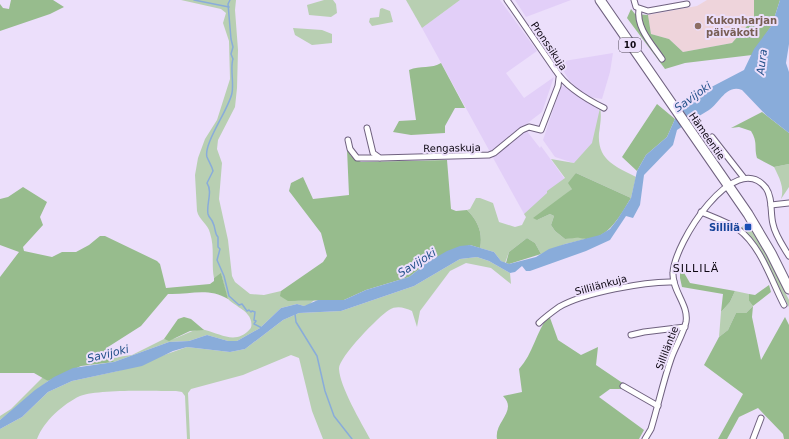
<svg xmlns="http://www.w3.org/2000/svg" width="789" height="439" viewBox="0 0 789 439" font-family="'DejaVu Sans',sans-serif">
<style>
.built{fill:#e2cff8}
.education{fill:#eed4db}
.green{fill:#b8cfb2}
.forest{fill:#97bc8d}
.water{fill:#89acda}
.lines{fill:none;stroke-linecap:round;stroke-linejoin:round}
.stream{stroke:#89acda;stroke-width:1.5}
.street-casing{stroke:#6f617f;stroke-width:7}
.highway-casing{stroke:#6f617f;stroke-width:11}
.street{stroke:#fff;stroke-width:5}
.highway{stroke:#fff;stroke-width:9}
.education-dot{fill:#8d6e63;stroke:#ecdffb;stroke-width:1.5}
.transit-dot{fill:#1a4fb4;stroke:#ecdffb;stroke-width:1.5}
.labels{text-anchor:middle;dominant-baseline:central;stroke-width:4;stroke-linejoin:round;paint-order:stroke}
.shield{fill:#ecdffb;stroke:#514859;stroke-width:1}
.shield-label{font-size:9px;font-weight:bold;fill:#0e0813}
.education-label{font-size:10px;font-weight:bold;fill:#785e54;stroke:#ecdffb;text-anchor:start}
.street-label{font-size:10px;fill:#0e0813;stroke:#ecdffb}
.transit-label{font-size:10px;font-weight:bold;fill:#164399;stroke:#ecdffb;text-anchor:end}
.water-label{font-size:11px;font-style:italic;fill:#23518a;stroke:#ecdffb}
.neighbourhood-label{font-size:11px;letter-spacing:1px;fill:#0e0813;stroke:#ecdffb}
</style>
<rect width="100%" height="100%" fill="#ecdffb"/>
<g class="built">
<polygon points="460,0 500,0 537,51 506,73 524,98 554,77 542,112 490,152 422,28"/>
<polygon points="515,0 571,0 526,17"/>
<polygon points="613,53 610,72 602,99 590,97 578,90 569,80 558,62"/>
<polygon points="561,86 566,87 579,98 597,108 600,112 600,127 597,145 605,173 555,157 543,140"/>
<polygon points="526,130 540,148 541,146 572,189 528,221 492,156"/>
</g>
<polygon class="education" points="707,0 754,0 754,17 732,43 683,52 669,39 651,34 648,15 697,6"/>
<g class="green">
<path d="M181,0h55l-1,10 3,40 -1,38 -2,19 -17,33 -1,9 5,14 -3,36 9,41 4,36 3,6 15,12 14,1 17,-4v5l17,5 16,-1 -5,5 -5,1 -7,-2 -16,4 -21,20 -23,13h-9l-21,-6 -18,6 -20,1 -55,20 -4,-4 22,-3 32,-16c13,4 26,-12 41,-9 16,4 31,15 45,-1 3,-3 1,-11 -2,-14 -4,-6 -14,-10 -19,-15 -3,-3 -6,-21 -8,-26l-7,4c-3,-15 1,-30 -4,-45 -2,-9 -11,-13 -13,-22l-2,-36 3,-17 7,-19 12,-19 13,-41 -1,-38 -6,-18 3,-10 -5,-4z"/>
<polygon points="324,0 333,0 336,4 337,13 331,17 309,15 307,5"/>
<polygon points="406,0 460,0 422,28"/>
<polygon points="382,8 390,11 393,22 372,26 369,22 370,18 379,17 380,9"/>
<polygon points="293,28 322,30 332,34 332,43 312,45 295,35"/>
<path d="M600,108c2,8 0,17 -1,25 -2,27 16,33 37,44l-5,21 -55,-25 -4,16 -35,31 13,-6 4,2 -3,9 4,6 10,8 15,-2 6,2 -21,5 -24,10 -6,-11 -8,-5 -18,14 -4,11 -4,-2 -7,-9 -14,-4c3,-15 -2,-27 -13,-38l3,-1 6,-11h4l13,5 6,19 16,5 7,-2 4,-8 -2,-3 23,-21v-2l18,-13 -14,-19 23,4 18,-20z"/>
<path d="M789,164v23l-8,12c4,-11 -2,-22 -7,-32z"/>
<polygon points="744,225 748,229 751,229 760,242 789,300 789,307 757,245 741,228"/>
<path d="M477,257l12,4 21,12 1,11 -20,-16 -25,-5 -16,8 -30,40 -3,16 -5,-16c-7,-3 -15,-6 -23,-1 -10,6 -51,48 -50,59 1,18 22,53 31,70h-47l-11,-28 -13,-53 -8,-3 -48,20 -52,14 -3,4 2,46h-3l-2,-43 -3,-4 -6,-1c-22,0 -77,-2 -96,5 -17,8 -36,25 -43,43h-37v-10l22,-12 26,-25 24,-11 46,-10 69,-24 43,5 15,-3 38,-29 16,-7 42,-2 73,-25 46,-27z"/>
<polygon points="735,291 749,294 749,301 753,306 746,313 736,313 728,330 719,337 721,312 730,302"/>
<polygon points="43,377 48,381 0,420 0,416 11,409"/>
</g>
<g class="forest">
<polygon points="11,0 53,0 64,7 50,14 0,31 0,4 3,8 9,9"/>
<polygon points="754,0 780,0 772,25 752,55 685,63 665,69 627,18 631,9 635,14 648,15 651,34 669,39 683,52 732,43 754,18"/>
<path d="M441,63l24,45h-10l-10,18v7l-34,2 -18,-3 6,-11 17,-1 -7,-50c11,-5 23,-1 32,-7z"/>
<polygon points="657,104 675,119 667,137 646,155 637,171 622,157"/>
<path d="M762,112l27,21v31l-15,3 -17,-9c-3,-12 1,-15 -6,-27l-12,-4 -8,1z"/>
<path d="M347,149l4,7 10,6 86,-2 4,49 5,2 11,-1c11,11 16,23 13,38l-10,-3 -42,17 -19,15 -43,13 -22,10 -56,1 -8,-5 1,-5 42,-29 4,-6 -6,-23 -32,-42 2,-8 12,-6 10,22 36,-4z"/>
<path d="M576,173l55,25c-10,16 -22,41 -45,41 -1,0 -5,-1 -6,-1 -4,-1 -10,1 -15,1l-10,-8 -4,-6 3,-9 -4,-2 -13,6 -4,-2 39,-29 -4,-6z"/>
<path d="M23,187l24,15 -7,15 3,8 -20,22 1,4 28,6 10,-5h14l13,-7 11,-9h5l52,25 3,3 6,24 44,-4 4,-3v-3l7,-5 7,26c-20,-12 -39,-4 -60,-5l-27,32 -33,21 -1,6 7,9 -33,4 -33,15 -14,-8h-34v-96l19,-25 -19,-7v-46l8,-2z"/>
<polygon points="527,238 535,243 541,254 509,264 506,263 509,252"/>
<polygon points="680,266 690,283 735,291 730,302 721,312 723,294 682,287 680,278"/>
<polygon points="769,285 771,292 753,306 752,317 761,360 785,317 789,325 789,439 784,439 783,434 758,408 739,417 727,439 718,439 743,394 704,365 719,337 728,330 736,313 746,313 753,306 749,301 749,294 755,295"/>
<path d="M549,315l9,25 23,15 17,-8 -2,18 31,21 -3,3h-14l-11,8 45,33 -5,9h-142c-3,-17 21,-28 6,-43l19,-4 -3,-23c14,-15 17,-37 30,-54z"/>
<polygon points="184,317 191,319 204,330 190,331 169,341 164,339 178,319"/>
</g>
<path class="water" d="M780,0h9v44l-3,19 3,9v61l-23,-18 -24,-25c-16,-6 -22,13 -33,20 -11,7 -22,13 -32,20l-4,15 -29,30 -4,30 -7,13 -7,-2 -16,24 -24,11 -56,20h-4l-4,-5 -7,6 -5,1 -21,-12 -12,-4 -17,2 -46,27 -73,25 -42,2 -16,7 -38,29 -15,3 -43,-5 -14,4 -31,15 -70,15 -24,11 -26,25 -22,12v-9l35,-30 19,-13 19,-9 41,-6 55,-20 20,-1 18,-6 21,6h9l23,-13 21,-20 16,-4 7,2 14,-6h26l22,-10 43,-13 19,-15 19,-11 13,-5 10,-1 24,7 7,9 8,3 27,-7 13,-8 16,-5 35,-9 10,-6 7,-9 14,-22 6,-27 9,-16 21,-18 8,-18 21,-24 48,-25 10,-21 18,-24z"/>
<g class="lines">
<g class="stream">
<polyline points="194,0 229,7"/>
<path d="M230,0l-2,4 3,35 2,8 -2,7 2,5c-3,8 1,24 -1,34 -3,16 -29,51 -25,64 2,5 5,9 6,14l-6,12c6,9 -1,21 1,31 1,4 4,5 5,9 3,5 1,10 5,14v10l2,2 -3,11 7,16 5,20 10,9 3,-1 5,7 2,-1 2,2 1,-1 3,1 -1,8 2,1 -2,3 8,4"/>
<polyline points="295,314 296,322 317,356 325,391 334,416 352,439"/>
</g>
<g class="street-casing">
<g id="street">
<path d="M507,0l49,71c10,16 30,28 48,37"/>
<polyline points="634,0 636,7 648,11 687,4"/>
<path d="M639,9c-3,19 13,35 23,50"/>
<polyline points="367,128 373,153 380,158 489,155 494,153 522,130 529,127 541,130 558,86 559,78"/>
<polyline points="712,137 744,178"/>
<polyline points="348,140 350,149 357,158 379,158"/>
<polyline points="771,205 789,203"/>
<path d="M701,212c12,5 26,10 37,17 23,17 33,51 46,76"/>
<path d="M539,323c6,-6 13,-11 20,-16 24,-14 87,-26 115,-25"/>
<polyline points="631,335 644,332 685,327"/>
<polyline points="623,386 658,406"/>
<path d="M645,439l6,-10c7,-23 12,-47 20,-70 4,-12 12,-24 15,-37 3,-17 -14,-31 -13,-49 1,-30 62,-125 93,-85 7,10 4,25 7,36 2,11 10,22 16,32"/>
<polyline points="753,439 761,418"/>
</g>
</g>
<g class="highway-casing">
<polyline id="highway" points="600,0 748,214 771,253 789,289"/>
</g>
<use href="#street" class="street"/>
<use href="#highway" class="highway"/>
</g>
<circle class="education-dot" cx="698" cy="26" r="4"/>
<rect class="transit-dot" x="744" y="223" width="8" height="8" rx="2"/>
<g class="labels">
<rect class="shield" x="619" y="38" width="22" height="14" rx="3"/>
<g class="shield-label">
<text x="630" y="45">10</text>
</g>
<g class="education-label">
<text x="706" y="20">Kukonharjan<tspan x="706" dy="12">päiväkoti</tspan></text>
</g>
<g class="street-label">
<text transform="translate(549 46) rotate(56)">Pronssikuja</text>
<text transform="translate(707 136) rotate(55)">Hämeentie</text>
<text transform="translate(452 148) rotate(-1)">Rengaskuja</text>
<text transform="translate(601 285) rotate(-15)">Sillilänkuja</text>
<text transform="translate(667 348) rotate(-69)">Silliläntie</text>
</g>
<g class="transit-label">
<text x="740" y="227">Sillilä</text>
</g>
<g class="water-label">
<text transform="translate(762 62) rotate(-83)">Aura</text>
<text transform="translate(693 97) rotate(-36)">Savijoki</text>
<text transform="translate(417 263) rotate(-32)">Savijoki</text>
<text transform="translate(108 354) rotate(-14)">Savijoki</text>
</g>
<g class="neighbourhood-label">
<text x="696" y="268">SILLILÄ</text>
</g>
</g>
</svg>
